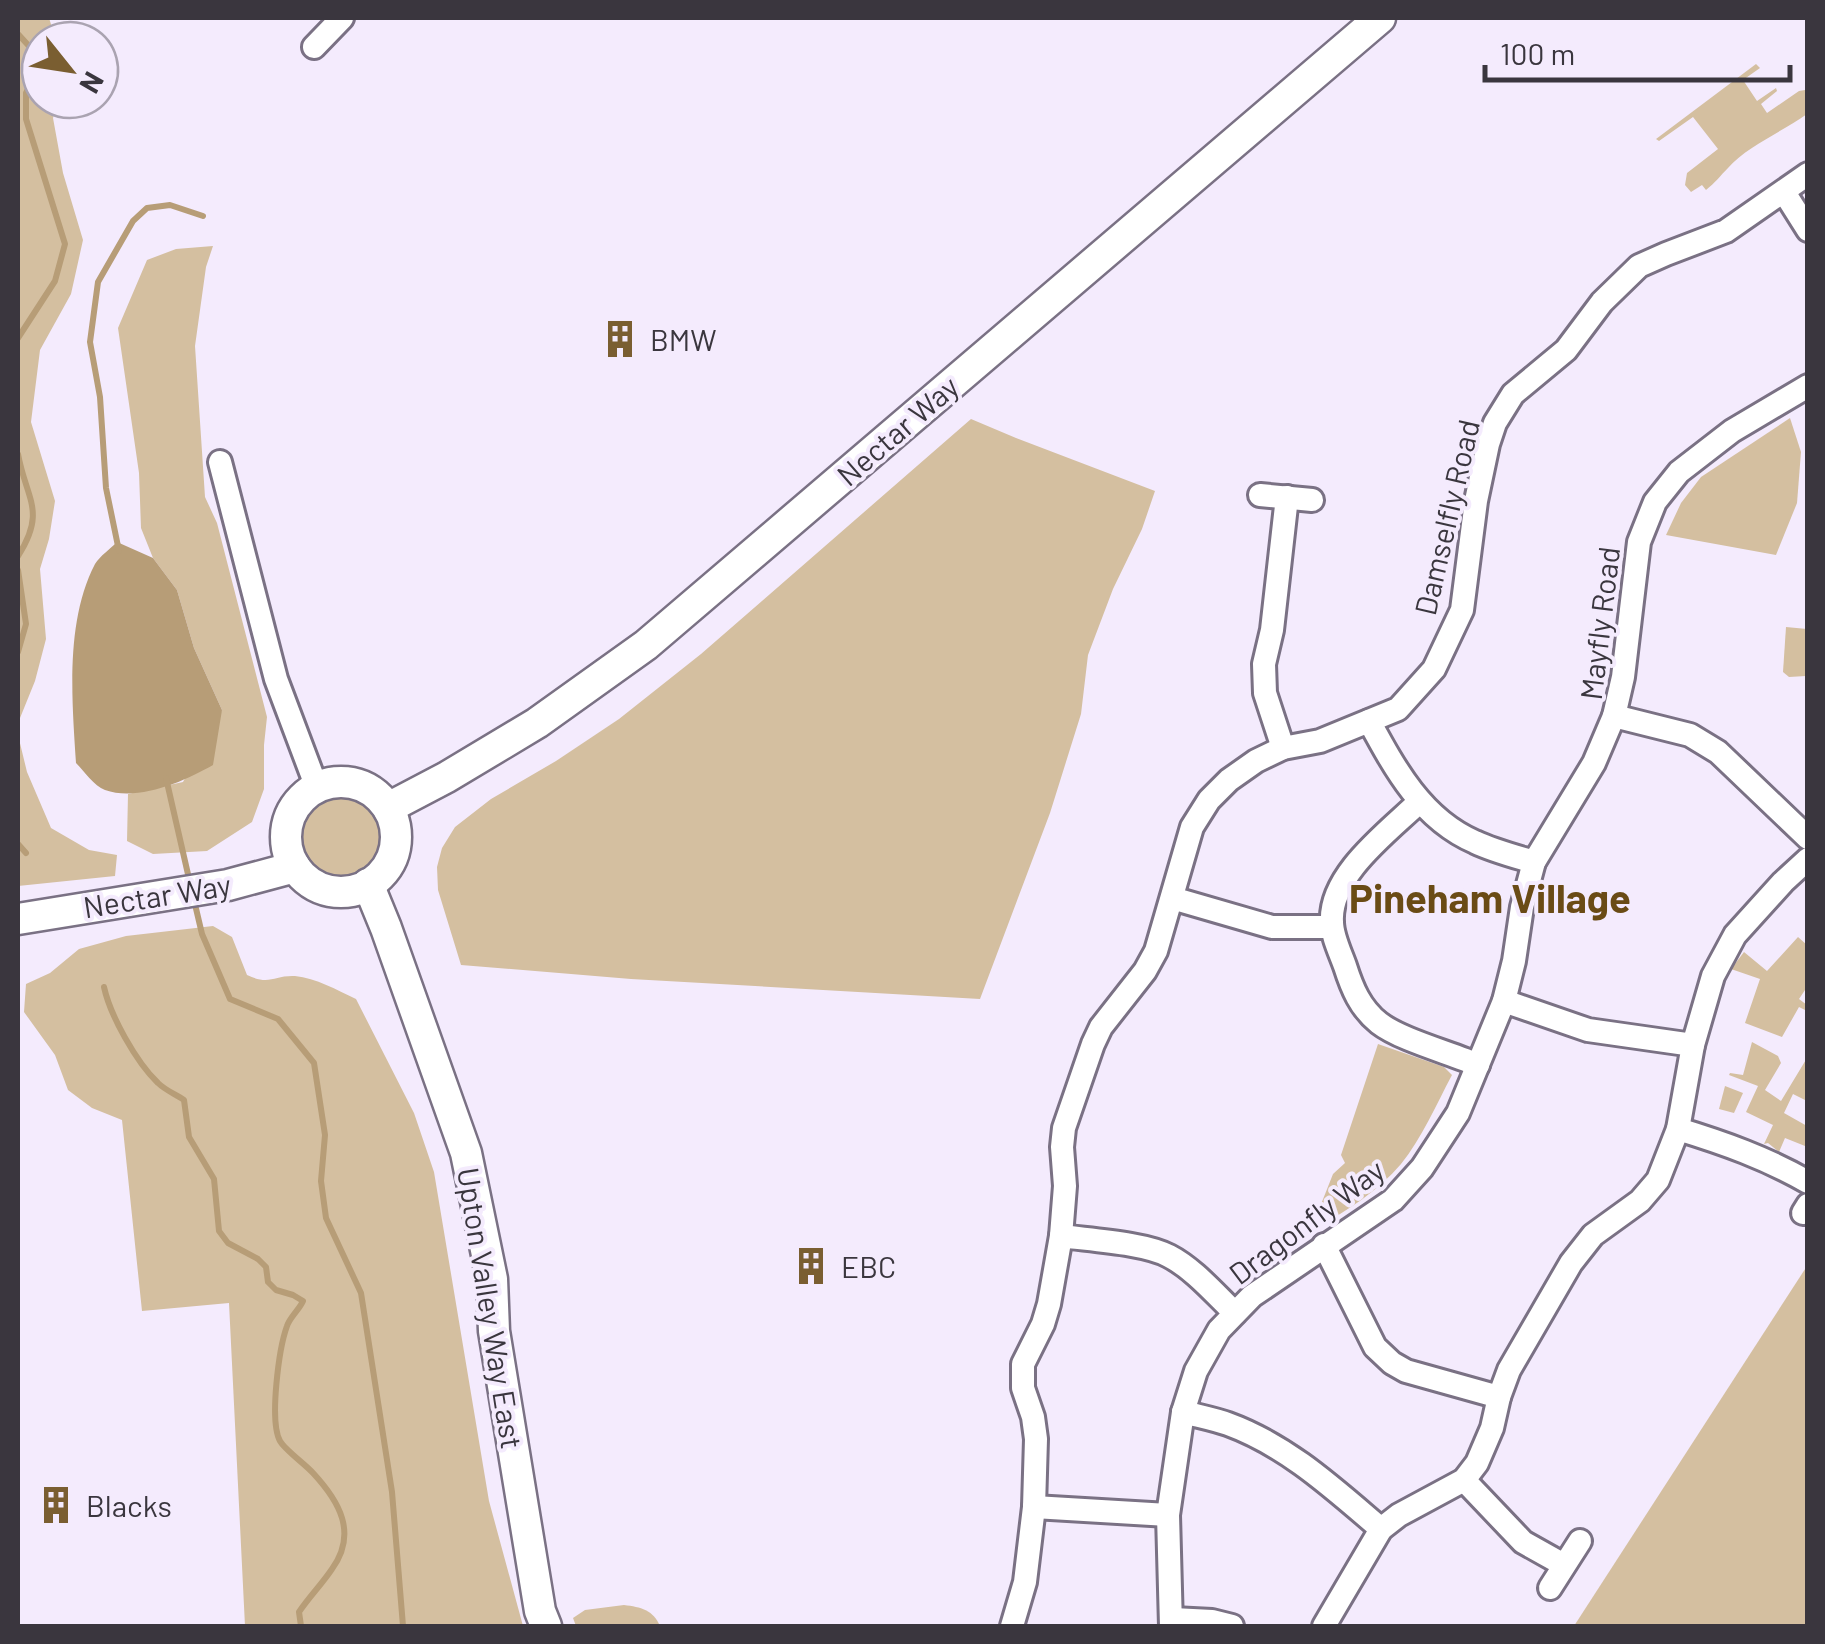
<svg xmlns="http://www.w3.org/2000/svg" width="1825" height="1644" viewBox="0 0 1825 1644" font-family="Barlow,sans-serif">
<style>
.green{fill:#d4bfa0}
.water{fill:#b79d77}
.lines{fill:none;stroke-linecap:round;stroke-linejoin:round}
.stream{stroke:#b79d77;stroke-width:6}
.street-casing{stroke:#7a7184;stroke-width:28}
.secondary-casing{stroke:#7a7184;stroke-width:35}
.street{stroke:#fff;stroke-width:22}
.secondary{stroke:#fff;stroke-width:30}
.labels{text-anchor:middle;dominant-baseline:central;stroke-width:8;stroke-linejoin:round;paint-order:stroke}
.poi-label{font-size:30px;fill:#3a363e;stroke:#f4ebfd;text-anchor:start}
.street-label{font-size:30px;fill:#3a363e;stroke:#f4ebfd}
.district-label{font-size:40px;font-weight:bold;fill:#6a4b15;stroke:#f4ebfd}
</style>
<rect width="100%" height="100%" fill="#f4ebfd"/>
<g class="green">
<polygon points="18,18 49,18 56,40 40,40 40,100 58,100 53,118 63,173 83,240 71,294 40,350 31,422 55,501 49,539 40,569 46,639 35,681 18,723"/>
<path d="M1756,64l4,4 -17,12 14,21 19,-13 1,3 -16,13 6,9 32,-22 6,-1 2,4v20c-23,17 -60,32 -79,54 -8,8 -13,15 -22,22l-4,-5 -11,7 -6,-7 2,-12 31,-24 -25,-32 -34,24 -3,-2z"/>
<polygon points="213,246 206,267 195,346 205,497 217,523 267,717 264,745 264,789 252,822 207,851 153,854 127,841 128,794 183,782 222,710 194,648 177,590 153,558 141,528 139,473 118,328 147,260 176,249"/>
<polygon points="1790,418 1801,452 1797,503 1776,555 1666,535 1681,503 1701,477"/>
<polygon points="971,419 1016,438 1155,491 1142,529 1113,589 1088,655 1081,714 1050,813 980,999 631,979 461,965 438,890 437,867 442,848 455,827 491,799 556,761 619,719 701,654"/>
<polygon points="1786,627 1807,629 1806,676 1789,677 1783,672"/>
<polygon points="18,735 27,772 51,828 89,850 117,855 115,876 18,886"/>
<circle cx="342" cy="836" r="44"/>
<path d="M213,926l19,11 15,38c23,11 27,0 48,1 21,2 42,14 61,23l58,114 20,59 55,329 34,125h-278l-16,-323 -87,8 -20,-191 -30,-12 -24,-18 -13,-35 -31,-43 2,-28 24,-11 29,-24 47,-13z"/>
<polygon points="1798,937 1807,945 1807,987 1799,999 1807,1005 1807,1011 1799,1007 1782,1037 1745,1023 1760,979 1731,969 1744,952 1767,971"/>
<polygon points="1752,1042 1778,1056 1781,1063 1765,1090 1781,1101 1807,1058 1807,1101 1793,1094 1784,1113 1807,1126 1805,1146 1785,1138 1779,1152 1768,1143 1764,1144 1773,1125 1746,1112 1758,1086 1729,1075 1730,1073 1743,1075"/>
<path d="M1378,1044l66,23 8,8c-16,30 -30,63 -51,89 -23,27 -52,45 -82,63l-5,-5 19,-48 12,-11 -4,-8z"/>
<polygon points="1725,1086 1743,1093 1734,1113 1719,1109"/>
<polygon points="1807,1266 1807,1626 1574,1626"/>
<path d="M624,1605c17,2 29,5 36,21h-84l-3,-8 12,-8z"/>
</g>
<path class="water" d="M117,542l36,16 24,32 17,58 28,62 -9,55c-28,16 -75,37 -108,25 -11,-4 -21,-19 -29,-27 -4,-63 -11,-141 19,-199 5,-8 15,-15 22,-22z"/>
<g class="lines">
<g class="stream">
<polyline points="18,34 39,57 37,72 26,93 26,119 65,244 55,281 18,338"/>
<path d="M18,454c8,45 29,57 0,102"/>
<polyline points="119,551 106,488 100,397 90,342 98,282 133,221 147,208 170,205 203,216"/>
<polyline points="18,570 26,624 18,652"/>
<polyline points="166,778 190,883"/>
<polyline points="18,844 26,853"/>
<polyline points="194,900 202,934 230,999 278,1019 314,1063 325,1135 321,1181 326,1218 361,1293 392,1492 403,1626"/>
<path d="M104,987c6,28 32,75 54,96 7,7 17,11 26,17l5,37 25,42 5,52 9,12 30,16 8,8 2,15 8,8 17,5 10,6c-4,9 -13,16 -16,25 -8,22 -18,95 -7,115 5,9 25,23 33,32 26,28 45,60 19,96 -10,15 -23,28 -33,43l2,14"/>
</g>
<g class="street-casing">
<g id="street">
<polyline points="314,47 342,18"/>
<polyline points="1784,192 1808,230"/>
<polyline points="220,462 276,679 317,788"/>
<polyline points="1260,495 1312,500"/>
<polyline points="1614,716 1690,735 1718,752 1808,838"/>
<path d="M1369,721c26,48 53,98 106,121 19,9 39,14 59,20"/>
<polyline points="1283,748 1265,693 1264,664 1272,630 1287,497"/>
<path d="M1419,802c-31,30 -90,73 -87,120 0,14 8,30 13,44 7,22 15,42 34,57 22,17 72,30 99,42"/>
<polyline points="1172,898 1272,927 1332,927"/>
<polyline points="1504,1001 1588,1030 1693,1045"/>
<path d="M1678,1129c46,14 88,29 130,53"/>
<polyline points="1803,1213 1808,1205"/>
<path d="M1061,1236c29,4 84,7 108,20 25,13 46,38 66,57"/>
<polyline points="1324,1245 1375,1347 1392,1363 1406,1371 1499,1397"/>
<path d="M1183,1412c15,4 31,7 45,12 60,22 106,65 153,105"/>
<polyline points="1464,1480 1523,1542 1564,1565"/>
<polyline points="1034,1507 1168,1515"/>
<polyline points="1550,1588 1580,1541"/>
<polyline points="1173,1619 1212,1621 1232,1626"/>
<polyline points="1012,1626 1025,1582 1034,1507 1036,1439 1033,1417 1023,1388 1023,1364 1043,1324 1049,1304 1061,1236 1065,1186 1062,1147 1064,1128 1093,1044 1101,1027 1145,971 1156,951 1192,827 1209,800 1229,780 1256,761 1283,748 1320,741 1398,709 1434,669 1462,610 1476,501 1488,444 1495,423 1513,394 1566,350 1602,302 1639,266 1666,254 1726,231 1808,174"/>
<polyline points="1171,1626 1168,1515 1183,1412 1196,1371 1219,1330 1252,1296 1393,1200 1422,1168 1458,1113 1504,1001 1514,961 1522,907 1534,862 1594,763 1614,716 1623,677 1639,542 1655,502 1679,472 1732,431 1808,386"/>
<polyline points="1324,1626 1381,1529 1399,1515 1464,1480 1477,1463 1492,1428 1499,1397 1509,1370 1571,1263 1593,1235 1640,1201 1658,1180 1678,1129 1693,1045 1713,976 1735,935 1783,882 1808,859"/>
</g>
</g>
<g class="secondary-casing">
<g id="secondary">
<circle cx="341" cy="837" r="55"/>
<polyline points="388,808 447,777 537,723 646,645 1380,18"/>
<polyline points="368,884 386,928 466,1153 492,1279 494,1331 540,1611 546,1626"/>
<polyline points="18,919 228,885 295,867"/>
</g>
</g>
<use href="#street" class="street"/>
<use href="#secondary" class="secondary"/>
</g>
<defs>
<g id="building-bare" transform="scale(3)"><path d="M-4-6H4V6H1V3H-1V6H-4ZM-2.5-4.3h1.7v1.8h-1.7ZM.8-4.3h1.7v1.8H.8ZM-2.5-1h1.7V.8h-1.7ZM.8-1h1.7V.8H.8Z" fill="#7a5e31" stroke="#f4ebfd" stroke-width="2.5" paint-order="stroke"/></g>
</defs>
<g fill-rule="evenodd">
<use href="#building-bare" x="620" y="339"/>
<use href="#building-bare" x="811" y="1266"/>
<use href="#building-bare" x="56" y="1505"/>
</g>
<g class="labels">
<g class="poi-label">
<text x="650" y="339">BMW</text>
<text x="841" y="1266">EBC</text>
<text x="86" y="1505">Blacks</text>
</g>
<g class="street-label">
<text transform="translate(897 430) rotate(-41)">Nectar Way</text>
<text transform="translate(1446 517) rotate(-77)">Damselfly Road</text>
<text transform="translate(1599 623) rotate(-83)">Mayfly Road</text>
<text transform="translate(157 895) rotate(-9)">Nectar Way</text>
<text transform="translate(1306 1221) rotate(-37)">Dragonfly Way</text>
<text transform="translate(491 1308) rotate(81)">Upton Valley Way East</text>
</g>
<g class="district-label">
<text x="1490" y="897">Pineham Village</text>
</g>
</g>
<rect width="1825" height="1644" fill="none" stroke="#3a363e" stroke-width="40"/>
<g transform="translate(70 70) rotate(120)"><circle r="48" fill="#f4ebfd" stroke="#aaa3b1" stroke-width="2.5"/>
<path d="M0-8L18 38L0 25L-18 38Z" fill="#7a5e31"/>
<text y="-15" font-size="28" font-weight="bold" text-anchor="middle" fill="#3a363e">N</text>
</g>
<path d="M1485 65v15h305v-15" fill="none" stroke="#3a363e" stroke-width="5"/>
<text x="1500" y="65" font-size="30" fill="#3a363e" stroke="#f4ebfd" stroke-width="8" paint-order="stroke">100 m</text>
</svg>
